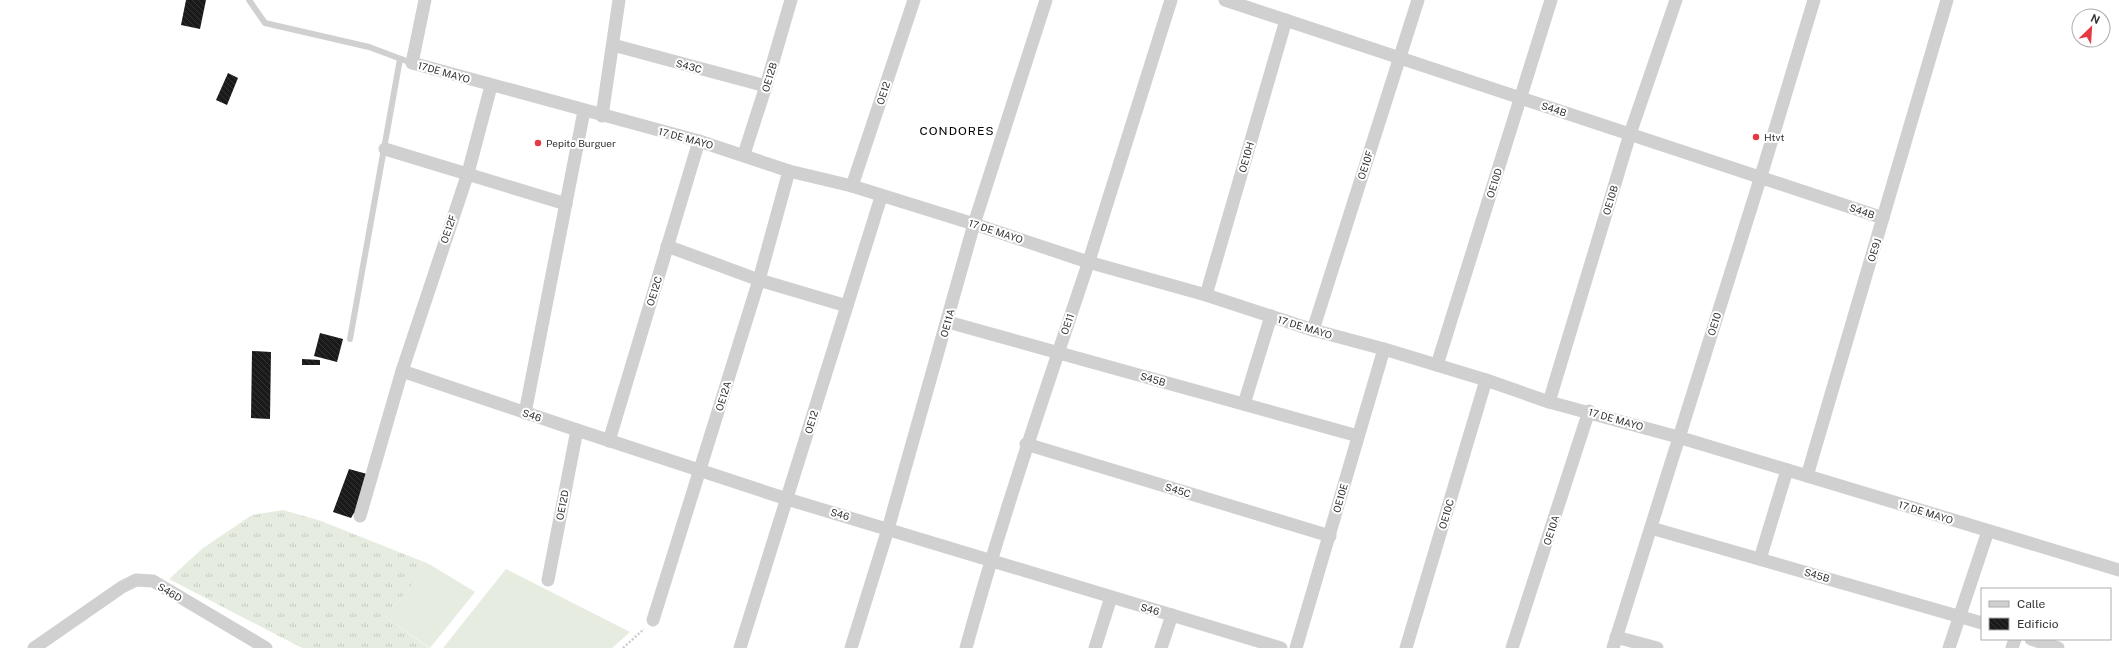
<svg xmlns="http://www.w3.org/2000/svg" width="2119" height="648" viewBox="0 0 2119 648" font-family="'Public Sans',sans-serif">
<style>
.grass{fill:url(#grass-tufts)}
.pitch{fill:#e6ecdf}
.building{fill:url(#building-back-hatch)}
.lines{fill:none;stroke-linecap:round;stroke-linejoin:round}
.path{stroke:#cdcdcd;stroke-width:2.5;stroke-dasharray:2 2;stroke-linecap:butt}
.lane{stroke:#d0d0d0;stroke-width:6}
.street{stroke:#d0d0d0;stroke-width:13}
.poi-dot{fill:#e63946;stroke:#fff;stroke-width:1.5}
.labels{text-anchor:middle;dominant-baseline:central;stroke-width:4;stroke-linejoin:round;paint-order:stroke}
.street-label{font-size:10px;fill:#333;stroke:#fff}
.poi-label{font-size:10px;fill:#333;stroke:#fff;text-anchor:start}
.quarter-label{font-size:12px;letter-spacing:1px;fill:#000;stroke:#fff}
</style>
<defs>
<pattern id="grass-tufts" width="24" height="20" patternUnits="userSpaceOnUse"><rect width="24" height="20" fill="#e6ecdf"/><path d="M3 7l-1-3M5 7V3M7 7l1-3M15 17l-1-3M17 17v-4M19 17l1-3" fill="none" stroke="#c6cbc0"/></pattern>
<pattern id="building-back-hatch" width="6" height="6" patternUnits="userSpaceOnUse"><rect width="6" height="6" fill="#1a1a1a"/><path d="M-1 5l2 2M0 0l6 6M5-1l2 2" fill="none" stroke="#333"/></pattern>
</defs>
<rect width="100%" height="100%" fill="#fff"/>
<polygon class="grass" points="283,510 321,521 429,564 386,617 429,648 302,648 169,579 203,548 252,515"/>
<g class="pitch">
<polygon points="429,564 475,592 430,648 386,617"/>
<polygon points="506,569 630,632 612,648 443,648"/>
</g>
<g class="building">
<polygon points="186,0 206,0 200,29 181,25"/>
<polygon points="228,73 238,78 227,105 216,100"/>
<polygon points="320,333 343,339 337,362 314,356"/>
<polygon points="252,351 271,352 270,419 251,418"/>
<polygon points="302,359 320,360 320,365 302,365"/>
<polygon points="349,469 367,474 357,513 354,513 351,518 333,512"/>
</g>
<g class="lines">
<polyline class="path" points="623,648 644,629"/>
<g class="lane">
<polyline points="249,0 265,23 369,47 412,63"/>
<polyline points="350,339 400,59"/>
</g>
<g class="street">
<polyline points="425,0 412,63 699,141 789,171 852,186 974,224 1088,262 1206,295 1313,330 1384,349 1486,380 1549,402 1678,437 2119,570"/>
<polyline points="1225,0 1883,218"/>
<polyline points="613,45 766,86"/>
<polyline points="602,116 619,0"/>
<polyline points="385,149 566,204"/>
<polyline points="744,154 766,86 791,0"/>
<polyline points="852,186 914,0"/>
<polyline points="667,246 759,280 847,306"/>
<polyline points="1206,295 1286,20"/>
<polyline points="948,322 1358,436"/>
<polyline points="1313,330 1418,0"/>
<polyline points="1437,365 1551,0"/>
<polyline points="402,371 577,430 787,499 1281,648"/>
<polyline points="1549,402 1630,134 1676,0"/>
<polyline points="1244,404 1271,316"/>
<polyline points="525,413 584,111"/>
<polyline points="609,441 699,141"/>
<polyline points="1026,444 1330,536"/>
<polyline points="1807,476 1947,0"/>
<polyline points="360,516 402,371 468,173 491,86"/>
<polyline points="1651,528 1982,623"/>
<polyline points="1760,559 1787,470"/>
<polyline points="548,580 577,430"/>
<polyline points="653,620 759,280 789,171"/>
<polyline points="1616,637 1657,648"/>
<polyline points="2031,639 2058,648"/>
<polyline points="34,648 122,587 136,580 153,581 266,648"/>
<polyline points="740,648 881,197"/>
<polyline points="851,648 888,529 974,224 1046,0"/>
<path d="M966,648c36,-131 79,-256 122,-384 28,-88 55,-176 83,-264"/>
<polyline points="1095,648 1111,597"/>
<polyline points="1161,648 1172,615"/>
<polyline points="1296,648 1384,349"/>
<polyline points="1406,648 1486,380"/>
<polyline points="1512,648 1589,411"/>
<polyline points="1613,648 1761,176 1814,0"/>
<polyline points="1949,648 1988,531"/>
<polyline points="2012,648 2015,639"/>
</g>
</g>
<g class="poi-dot">
<circle cx="1756" cy="137" r="4"/>
<circle cx="538" cy="143" r="4"/>
</g>
<g class="labels">
<g class="street-label">
<text transform="translate(689 66) rotate(15)">S43C</text>
<text transform="translate(444 72) rotate(16)">17DE MAYO</text>
<text transform="translate(769 77) rotate(-73)">OE12B</text>
<text transform="translate(883 93) rotate(-72)">OE12</text>
<text transform="translate(1554 109) rotate(18)">S44B</text>
<text transform="translate(686 138) rotate(15)">17 DE MAYO</text>
<text transform="translate(1246 157) rotate(-74)">OE10H</text>
<text transform="translate(1365 165) rotate(-72)">OE10F</text>
<text transform="translate(1494 183) rotate(-73)">OE10D</text>
<text transform="translate(1610 200) rotate(-73)">OE10B</text>
<text transform="translate(1862 211) rotate(19)">S44B</text>
<text transform="translate(448 229) rotate(-71)">OE12F</text>
<text transform="translate(996 231) rotate(18)">17 DE MAYO</text>
<text transform="translate(1874 250) rotate(-73)">OE9J</text>
<text transform="translate(654 291) rotate(-73)">OE12C</text>
<text transform="translate(947 323) rotate(-74)">OE11A</text>
<text transform="translate(1067 324) rotate(-71)">OE11</text>
<text transform="translate(1714 324) rotate(-72)">OE10</text>
<text transform="translate(1305 327) rotate(17)">17 DE MAYO</text>
<text transform="translate(1153 379) rotate(16)">S45B</text>
<text transform="translate(723 396) rotate(-73)">OE12A</text>
<text transform="translate(532 415) rotate(19)">S46</text>
<text transform="translate(1616 419) rotate(16)">17 DE MAYO</text>
<text transform="translate(811 422) rotate(-73)">OE12</text>
<text transform="translate(1178 490) rotate(17)">S45C</text>
<text transform="translate(1340 498) rotate(-74)">OE10E</text>
<text transform="translate(562 505) rotate(-79)">OE12D</text>
<text transform="translate(1926 512) rotate(17)">17 DE MAYO</text>
<text transform="translate(840 514) rotate(16)">S46</text>
<text transform="translate(1446 514) rotate(-74)">OE10C</text>
<text transform="translate(1551 530) rotate(-72)">OE10A</text>
<text transform="translate(1817 575) rotate(16)">S45B</text>
<text transform="translate(170 592) rotate(31)">S46D</text>
<text transform="translate(1150 609) rotate(16)">S46</text>
</g>
<g class="poi-label">
<text x="1764" y="137">Htvt</text>
<text x="546" y="143">Pepito Burguer</text>
</g>
<g class="quarter-label">
<text x="957" y="131">CONDORES</text>
</g>
</g>
<rect x="1981" y="588" width="130" height="52" fill="#ffffff" stroke="#adadad"/>
<rect x="1989" y="601" width="20" height="6" fill="#d0d0d0" stroke="#adadad"/>
<text x="2017" y="608" font-size="12" fill="#333333">Calle</text>
<rect x="1989" y="618" width="20" height="12" fill="url(#building-back-hatch)" stroke="#adadad"/>
<text x="2017" y="628" font-size="12" fill="#333333">Edificio</text>
<g transform="translate(2091 28) rotate(25)"><circle r="19" fill="#ffffff" stroke="#adadad"/>
<path d="M0-3L7 15L0 10L-7 15Z" fill="#e63946"/>
<text y="-6" font-size="11" font-weight="bold" text-anchor="middle" fill="#333333">N</text>
</g>
</svg>
